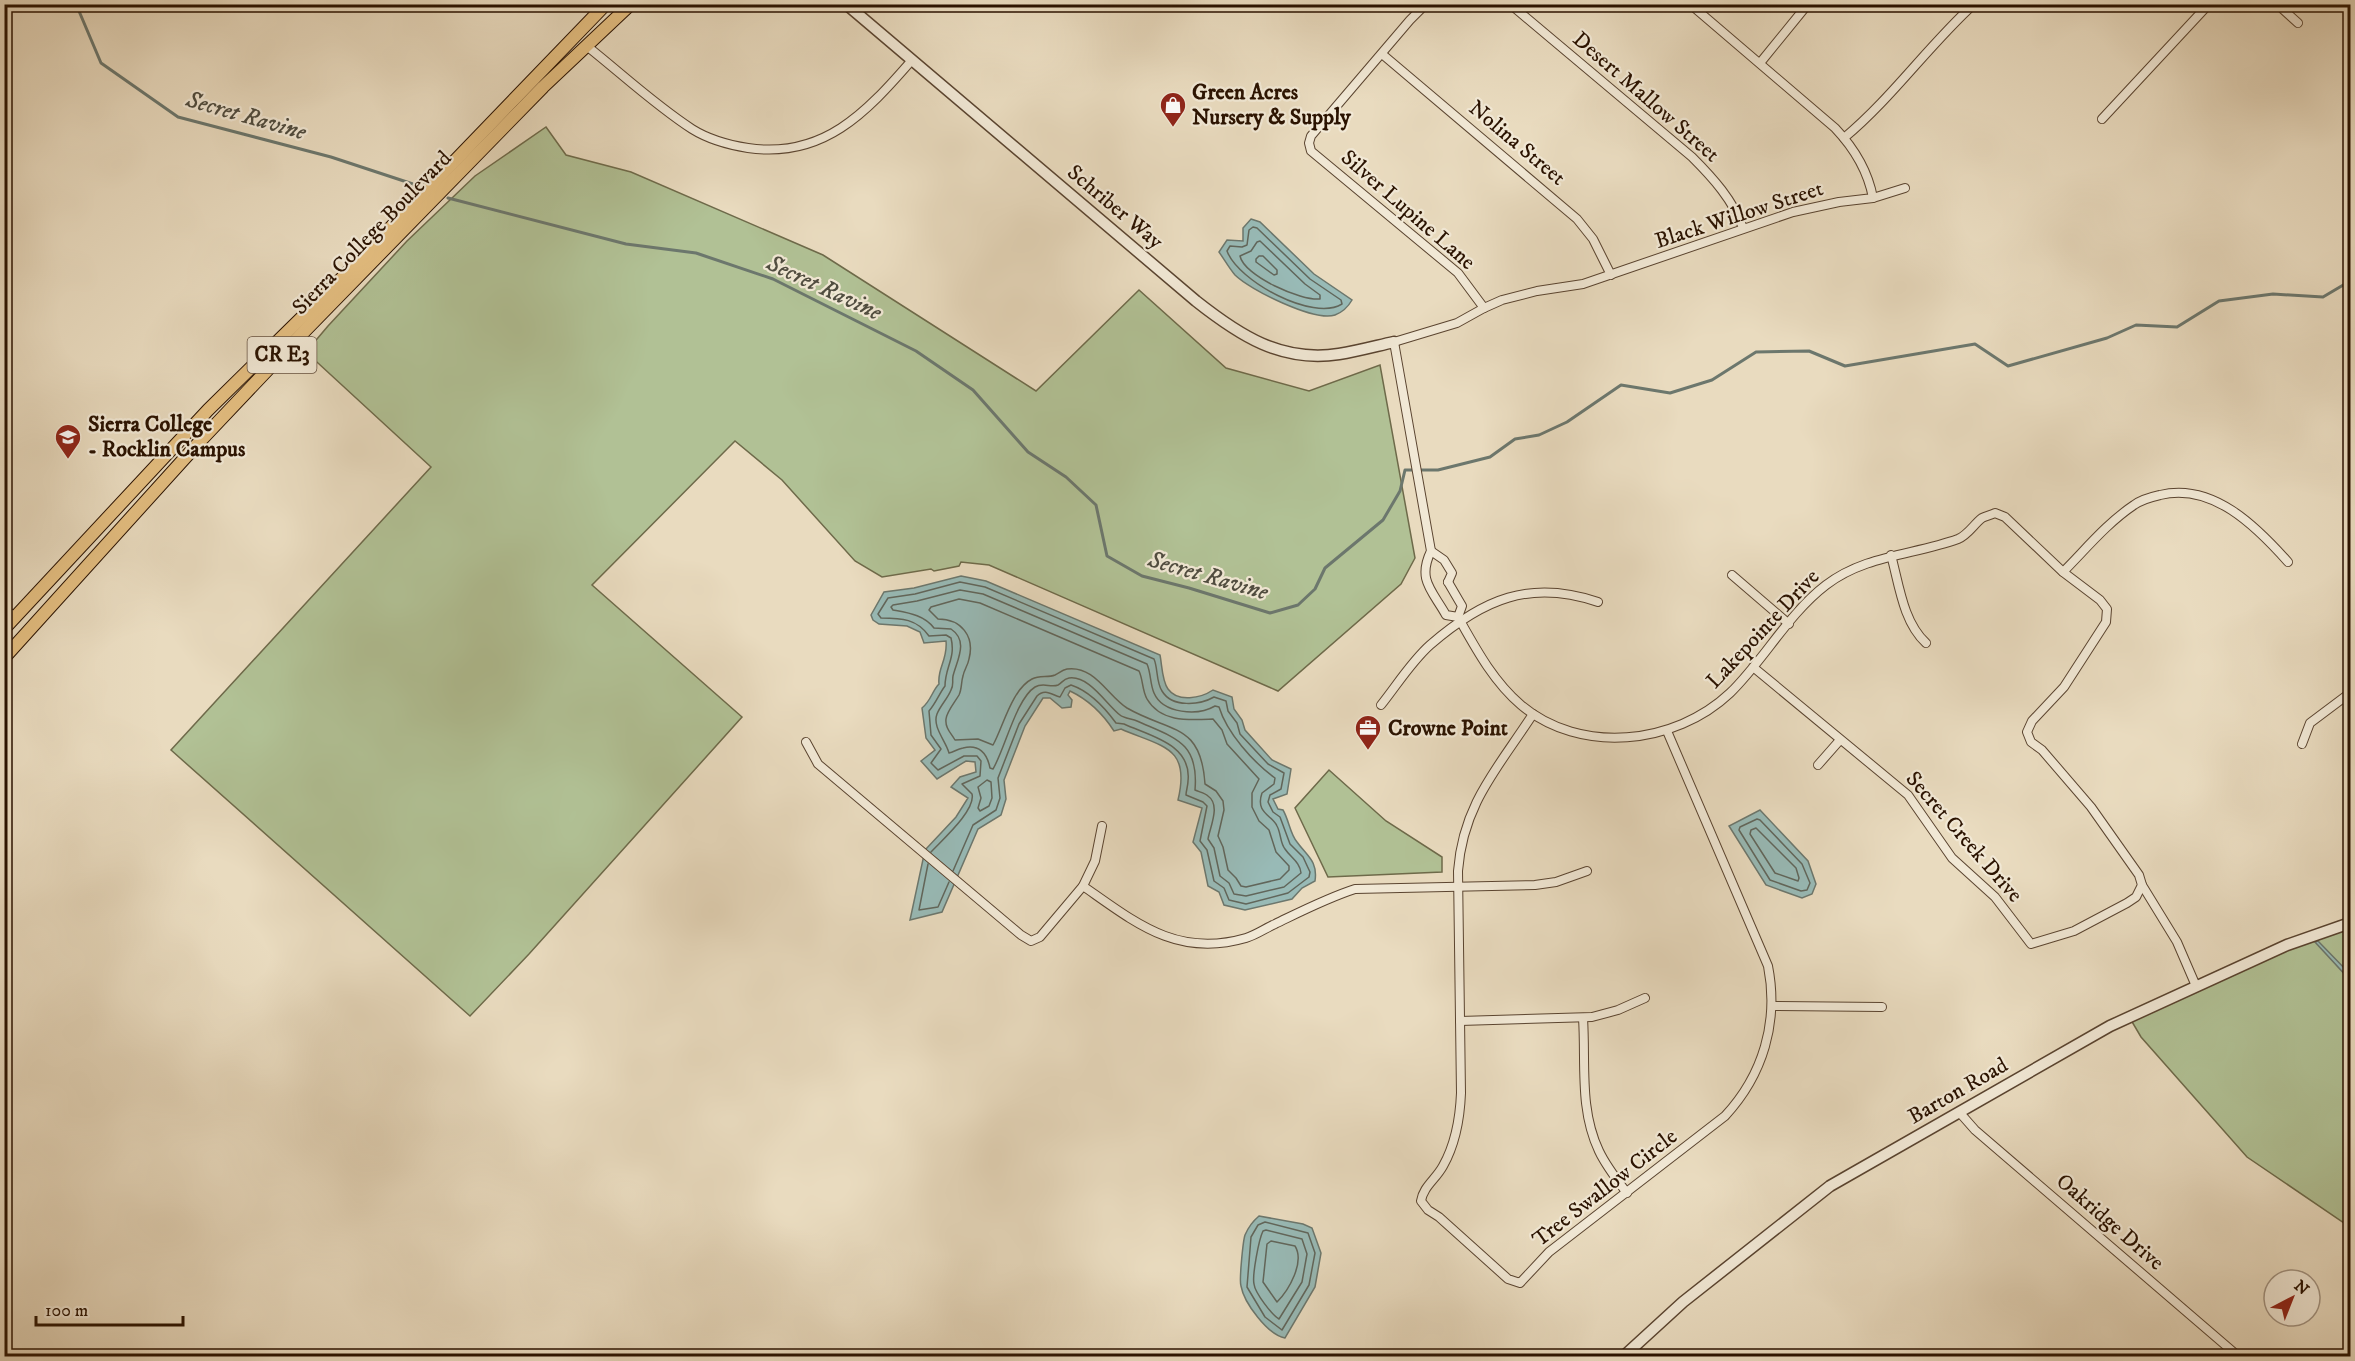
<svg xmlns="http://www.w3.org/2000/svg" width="2355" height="1361" viewBox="0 0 2355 1361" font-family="'IM FELL DW Pica',serif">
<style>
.green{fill:#b1c195;stroke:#6e6a4a;stroke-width:1.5}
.water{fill:#98bab6;stroke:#6c776d;stroke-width:1.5}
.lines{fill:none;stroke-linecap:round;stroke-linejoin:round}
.shore{stroke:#61665b;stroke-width:1.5}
.stream{stroke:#6c776d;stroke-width:3}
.minor-casing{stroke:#5a4430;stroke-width:10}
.tertiary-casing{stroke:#5a4430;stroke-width:13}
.primary-casing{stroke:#2a1200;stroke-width:14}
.minor{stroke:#f1e8d5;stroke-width:8}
.tertiary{stroke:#f1e8d5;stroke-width:10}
.primary{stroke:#e4be80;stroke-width:12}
.labels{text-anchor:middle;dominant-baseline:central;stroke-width:4.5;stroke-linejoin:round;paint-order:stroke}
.shield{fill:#f1e8d5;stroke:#665240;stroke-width:1.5}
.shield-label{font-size:21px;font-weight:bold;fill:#2a1200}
.poi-label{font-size:22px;font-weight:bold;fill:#2a1200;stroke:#f1e8d5;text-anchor:start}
.street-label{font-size:22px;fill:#2a1200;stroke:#f1e8d5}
.water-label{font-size:24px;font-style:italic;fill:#504d40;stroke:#f1e8d5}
</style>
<rect width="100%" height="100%" fill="#e9dbbf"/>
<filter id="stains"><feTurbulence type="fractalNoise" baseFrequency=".00333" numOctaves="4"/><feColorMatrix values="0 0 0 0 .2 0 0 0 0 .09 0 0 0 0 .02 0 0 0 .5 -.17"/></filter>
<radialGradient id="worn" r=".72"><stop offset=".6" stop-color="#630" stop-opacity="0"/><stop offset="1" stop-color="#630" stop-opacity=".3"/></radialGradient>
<g class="green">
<polygon points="546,127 566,155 631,172 823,255 1036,391 1139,290 1226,368 1309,391 1380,365 1415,558 1401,584 1278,691 989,565 961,562 959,566 934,571 931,569 882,577 855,561 782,480 735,441 592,585 742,717 529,954 470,1016 171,750 431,467 306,352 328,326 407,241 475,176"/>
<polygon points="1329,770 1386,821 1442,857 1442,872 1328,877 1295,808"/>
<polygon points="2350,926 2350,1227 2247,1157 2141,1037 2131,1020 2287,949"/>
</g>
<g class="water">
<path d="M1251,219l9,3 54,52 38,26c-4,7 -9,12 -17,15 -20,7 -85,-25 -100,-40 -6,-7 -11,-16 -16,-23l8,-12 16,1v-13z"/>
<path d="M961,576l25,5 174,74c2,10 2,26 8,34 10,14 33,9 45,1l19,7 2,12 8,11 3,10 27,30 19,9 -4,25 -14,5 5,10 5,1c6,10 7,24 14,32 10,14 21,19 18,39l-13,7 -10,11 -47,11 -21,-5 -5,-13 -11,-6 -7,-34 -8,-10 9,-34 -24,-8c13,-54 -16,-53 -57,-71l-7,2c-11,-17 -25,-31 -44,-40l-2,4 4,5 -1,7 -9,1 -12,-10h-7l-18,28 -21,54 2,19 -5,16 -23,14 -36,83 -32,8 15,-70 31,-33 12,-19 -17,-11 9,-10 16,-5 -1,-10 -9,-1 -29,18 -16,-18 14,-11 -9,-12 -4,-30c9,-7 10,-17 17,-24 -2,-16 9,-24 7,-43l-22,2 -4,-11 -13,-6 -28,-2 -6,-4 -2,-5 13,-23 30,-4z"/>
<polygon points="1760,810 1808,861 1816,884 1812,894 1802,898 1766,885 1729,826"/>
<polygon points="2318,941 2350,974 2350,980 2315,942"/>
<path d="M1259,1216l44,8 9,4 9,25 -6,34 -30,51c-17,-3 -41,-35 -44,-52 -2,-5 2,-45 4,-51 3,-7 8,-14 14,-19z"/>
</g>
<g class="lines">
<g class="shore">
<path d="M1253,227l4,1 53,51 31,21 1,4c-29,18 -104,-23 -115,-53l3,-5 12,1 5,-2 2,-15z"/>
<path d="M1260,241l45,43 15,11v4c-19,2 -76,-23 -80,-43l11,-5 6,-9z"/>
<polygon points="1259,256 1263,256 1277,270 1277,274 1274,275 1256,262 1256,259"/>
<path d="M960,590l23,4 164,70c4,9 3,20 7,29 9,21 44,23 61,13l4,1c8,26 34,55 56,71l-1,6 -12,9c-7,20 10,22 15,33 4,7 3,17 8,23 6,9 15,13 16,24l-17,14 -38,9 -12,-2 -5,-11 -9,-7 -6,-28 -6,-9c2,-12 13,-34 0,-43 -3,-3 -9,-4 -13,-6 4,-48 -20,-52 -58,-69 -5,-2 -14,-3 -17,-6 -14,-11 -31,-40 -51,-37 -6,1 -7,5 -11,7 -7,3 -15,-3 -23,2 -19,12 -30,62 -42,82l-3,-1c-3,-15 -11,-24 -27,-20 -6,1 -9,4 -14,5 -3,-12 -17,-26 -12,-39 3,-8 11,-16 14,-24 3,-5 1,-9 2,-14 4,-16 16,-35 -2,-47l-17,-1c-10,-13 -25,-15 -41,-18l-2,-3 2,-2 24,-4z"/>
<path d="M959,599l21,4 159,68c4,8 3,19 8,28 14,24 43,21 66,20l9,11 5,14 32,35 -7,14v14l7,14 10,9 7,22 13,14v4l-9,9 -34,8 -5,-1 -5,-8 -8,-8 -5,-23 -5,-11 6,-26 -1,-9 -7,-10 -11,-7c-4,-62 -35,-51 -78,-76 -19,-12 -33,-43 -60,-39 -5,1 -8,4 -12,6 -7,3 -15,0 -23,4 -20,10 -29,48 -39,66l-15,-6 -23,1c-4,-7 -10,-12 -9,-21 1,-8 9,-17 13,-24 3,-6 2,-13 4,-19 1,-6 5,-11 6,-17 6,-23 -8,-40 -31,-40l-9,-9 2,-3z"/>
<polygon points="987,780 991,782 992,798 989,806 980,811 978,808 981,798 978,787"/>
<polygon points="1757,819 1760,820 1802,864 1810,883 1807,890 1801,891 1770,880 1739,830 1740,827"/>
<polygon points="1756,828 1796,868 1799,878 1798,881 1775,873 1750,834 1751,830"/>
<path d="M931,852c11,-12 45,-42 41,-58l-10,-10 18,-8 1,-15 -4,-5h-13l-26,14 -7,-7 10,-14 -10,-14 -2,-24c7,-8 10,-17 16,-25 0,-19 11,-28 6,-48l-5,-3 -17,1c-12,-17 -27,-18 -48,-18l-3,-4 10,-16 27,-4 45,-12 25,5 169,72c4,9 2,23 8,32 10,17 38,14 52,6l12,4 2,10 9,12 3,11 28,30 16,9 -3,16 -11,6 -2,7 5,10 7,5 10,27 13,13 7,15 -1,5 -21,16 -42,11 -17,-4 -5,-12 -10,-7 -7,-31 -7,-9 7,-35 -4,-4 -17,-7c0,-4 2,-9 2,-14 4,-37 -38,-45 -64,-57l-8,-1c-11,-15 -27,-32 -45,-38l-6,3 -5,9c-8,-2 -15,-9 -23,-1l-18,28 -21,54 2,20 -4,12 -23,15 -20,46"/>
<polyline points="928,864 919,910 938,907 949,882"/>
<polygon points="1265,1222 1308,1233 1315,1253 1309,1285 1282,1330 1265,1317 1247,1287 1251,1237 1258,1225"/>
<path d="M1266,1230l36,9 5,15 -5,28 -23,37c-7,-4 -24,-26 -25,-35 -2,-9 5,-45 9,-53z"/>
<path d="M1271,1241l24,5c10,16 -6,44 -18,56l-14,-20 4,-38z"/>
</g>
<g class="stream">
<polyline points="76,4 101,63 178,117 331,157 419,186"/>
<polyline points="448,198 626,244 696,253 773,279 916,351 973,390 1028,452 1066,477 1096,505 1107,556 1142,576 1189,588 1270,613 1298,605 1315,589 1325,568 1383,520 1400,491 1405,470 1438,470 1490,457 1515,439 1539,435 1567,422 1621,385 1670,393 1712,380 1756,352 1809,351 1845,366 1975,344 2008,366 2107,338 2136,325 2177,327 2219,301 2273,294 2323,297 2350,281"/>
</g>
<g class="minor-casing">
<g id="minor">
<polyline points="1426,4 1410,20 1311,136 1309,143 1311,151 1458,273 1484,308"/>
<path d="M1510,4l182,153c21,21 41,43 51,71"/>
<polyline points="2277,4 2298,23"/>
<path d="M588,47c34,27 67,58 104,82 16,10 37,16 56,19 75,11 118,-35 164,-88"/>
<polyline points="1382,54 1577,219 1593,239 1611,275"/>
<polyline points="1760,63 1808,4"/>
<polyline points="2102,119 2209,4"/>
<path d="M1844,138c48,-40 84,-92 130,-134"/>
<polyline points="1873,198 1905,188"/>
<polyline points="1431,551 1444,560 1452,573 1448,582"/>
<path d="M1891,555c8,29 12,67 35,88"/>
<path d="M2063,572c22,-22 44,-49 71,-67 7,-5 17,-8 26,-10 52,-13 96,31 128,67"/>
<polyline points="1732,575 1789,624"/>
<path d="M1448,582l14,24 -4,11c18,32 35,64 63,88 59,50 154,40 209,-12 34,-33 58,-79 96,-108 39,-30 88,-30 132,-46 10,-4 16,-15 24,-21 4,-2 9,-3 13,-5l10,4 58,55 37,28 7,9 -1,13 -42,65 -32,34 -5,11 4,10 11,8 49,57 48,68 3,10 -6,12 -9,6 -53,28 -43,13 -36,-47 -43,-39 -44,-63 -155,-128"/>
<polyline points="4,608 15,618"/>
<path d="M1458,617l-12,-2c-14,-25 -29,-35 -15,-64l-37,-209 63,-19 27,-15 18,-8 35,-9 46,-7 210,-72 46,-10 34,-4c-5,-27 -19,-50 -38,-70l-145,-124"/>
<path d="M1381,705c16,-20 30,-43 49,-60 53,-46 100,-66 168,-43"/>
<path d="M1533,714c-35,54 -70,90 -75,157l3,222c-1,25 -5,50 -18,73 -7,13 -20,21 -22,35l7,9 11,7 69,62 12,4 29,-31 176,-136c38,-41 54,-94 43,-150l-101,-235"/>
<polyline points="806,742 818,764 1021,935 1031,941 1040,937 1083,886 1095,861 1102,826"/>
<polyline points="2302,744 2310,723 2350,693"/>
<polyline points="1818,765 1840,740"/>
<polyline points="2142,885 2177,942 2196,986"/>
<path d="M1083,886c53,37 94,72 163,52 10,-3 20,-10 29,-14 27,-13 52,-26 80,-35l180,-4 21,-3 31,-11"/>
<polyline points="1773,1006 1882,1007"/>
<path d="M1583,1018c3,45 -4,91 16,133 7,15 18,29 28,42"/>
<polyline points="1460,1021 1592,1017 1618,1010 1645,998"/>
<polyline points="1960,1113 1975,1130 2238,1356"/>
<polyline points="1633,1348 1641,1356"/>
</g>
</g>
<g class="tertiary-casing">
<g id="tertiary">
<path d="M846,4l350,297c43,34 85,62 143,53 19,-3 37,-8 55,-12"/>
<polyline points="1624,1356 1683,1302 1830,1186 2110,1026 2287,945 2350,923"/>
</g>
</g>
<g class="primary-casing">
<g id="primary">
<polyline points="4,629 208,410 342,278 606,4"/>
<polyline points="4,658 203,438 293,343 543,87 631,4"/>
</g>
</g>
<use href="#minor" class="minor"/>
<use href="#tertiary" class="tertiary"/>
<use href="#primary" class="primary"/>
</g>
<defs>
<g id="shop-pin" transform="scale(1.35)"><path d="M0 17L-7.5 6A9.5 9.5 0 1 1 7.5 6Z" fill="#8f2418" stroke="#f1e8d5"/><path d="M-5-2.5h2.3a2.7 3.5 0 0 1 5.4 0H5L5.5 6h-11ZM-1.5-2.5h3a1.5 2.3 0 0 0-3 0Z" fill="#fff"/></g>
<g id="university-pin" transform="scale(1.35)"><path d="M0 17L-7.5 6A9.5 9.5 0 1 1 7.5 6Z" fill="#8f2418" stroke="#f1e8d5"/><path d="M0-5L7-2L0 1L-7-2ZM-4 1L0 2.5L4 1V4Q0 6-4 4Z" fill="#fff"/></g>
<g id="office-pin" transform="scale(1.35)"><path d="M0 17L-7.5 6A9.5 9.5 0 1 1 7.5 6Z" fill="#8f2418" stroke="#f1e8d5"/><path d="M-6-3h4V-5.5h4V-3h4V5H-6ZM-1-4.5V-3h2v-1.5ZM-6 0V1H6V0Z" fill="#fff"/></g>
</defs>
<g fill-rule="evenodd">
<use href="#shop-pin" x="1173" y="105"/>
<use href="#university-pin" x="68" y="437"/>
<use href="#office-pin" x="1368" y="728"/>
</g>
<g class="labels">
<rect class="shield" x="247.5" y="337" width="69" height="36" rx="4.5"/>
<g class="shield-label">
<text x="282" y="355">CR E3</text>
</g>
<g class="poi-label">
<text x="1192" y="92">Green Acres<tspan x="1192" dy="25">Nursery &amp; Supply</tspan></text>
<text x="88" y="424">Sierra College<tspan x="88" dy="25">- Rocklin Campus</tspan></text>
<text x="1388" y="728">Crowne Point</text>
</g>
<g class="street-label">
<text transform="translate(1646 97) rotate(41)">Desert Mallow Street</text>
<text transform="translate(1517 143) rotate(40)">Nolina Street</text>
<text transform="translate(1115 207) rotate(40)">Schriber Way</text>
<text transform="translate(1408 210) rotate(41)">Silver Lupine Lane</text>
<text transform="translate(1739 215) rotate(-18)">Black Willow Street</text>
<text transform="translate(372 233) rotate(-46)">Sierra College Boulevard</text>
<text transform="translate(1763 629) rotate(-47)">Lakepointe Drive</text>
<text transform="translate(1964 837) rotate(49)">Secret Creek Drive</text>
<text transform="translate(1958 1091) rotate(-30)">Barton Road</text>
<text transform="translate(1605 1188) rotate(-38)">Tree Swallow Circle</text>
<text transform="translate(2110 1222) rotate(41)">Oakridge Drive</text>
</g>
<g class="water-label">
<text transform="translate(246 116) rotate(16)">Secret Ravine</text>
<text transform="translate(824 288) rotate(25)">Secret Ravine</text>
<text transform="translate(1208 576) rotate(16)">Secret Ravine</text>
</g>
</g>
<rect width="2355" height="1361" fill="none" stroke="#e9dbbf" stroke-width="24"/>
<rect x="6" y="6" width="2343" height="1349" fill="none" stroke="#2a1200" stroke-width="3"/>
<rect x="12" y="12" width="2331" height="1337" fill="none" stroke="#2a1200" stroke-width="1.5"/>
<g transform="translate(2292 1298) rotate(42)"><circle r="28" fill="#f1e8d5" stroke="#a19280" stroke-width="1.5"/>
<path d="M0-4.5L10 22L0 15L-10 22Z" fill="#8f2418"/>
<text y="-9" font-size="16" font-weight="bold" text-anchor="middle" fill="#2a1200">N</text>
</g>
<path d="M36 1316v9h147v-9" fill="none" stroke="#2a1200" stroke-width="3"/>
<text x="45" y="1316" font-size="18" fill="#2a1200" stroke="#f1e8d5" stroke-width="4.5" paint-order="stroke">100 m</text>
<rect width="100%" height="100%" filter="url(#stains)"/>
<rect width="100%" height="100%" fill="url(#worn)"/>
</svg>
